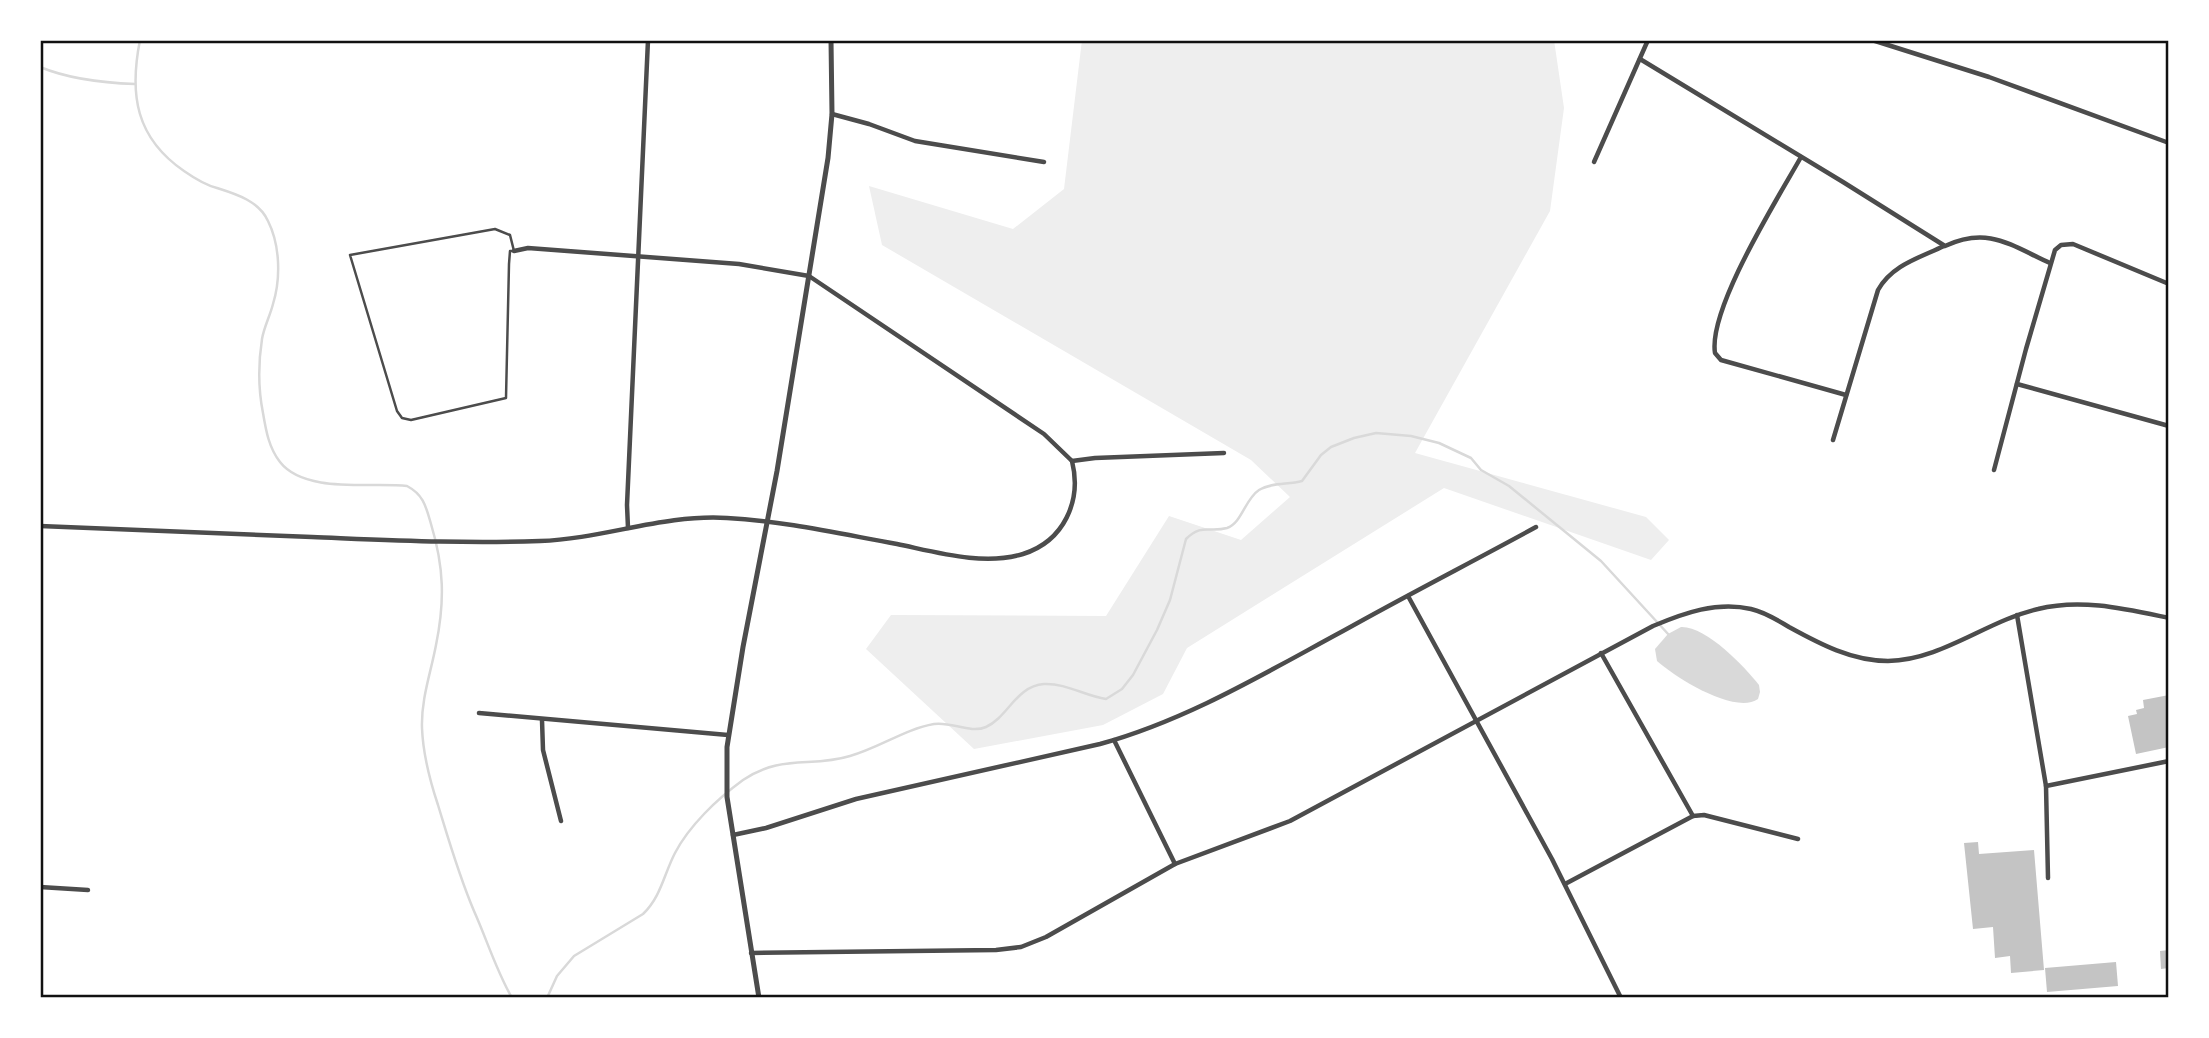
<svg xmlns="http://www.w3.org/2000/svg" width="2209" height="1038" viewBox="0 0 2209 1038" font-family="'IBM Plex Sans',sans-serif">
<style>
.green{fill:#eee}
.water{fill:#d9d9d9}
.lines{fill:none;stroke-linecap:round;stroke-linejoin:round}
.stream{stroke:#d9d9d9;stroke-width:2.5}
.building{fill:#c4c4c4}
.service{stroke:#4c4c4c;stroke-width:2.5}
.minor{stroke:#4c4c4c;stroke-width:4.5}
.tertiary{stroke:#4c4c4c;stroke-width:5}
.neatline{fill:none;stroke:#111;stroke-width:2.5}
</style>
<rect width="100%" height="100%" fill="#fff"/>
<polygon class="green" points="1082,40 1554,40 1564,108 1550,211 1415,453 1646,517 1669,540 1651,560 1444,488 1187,648 1163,694 1103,725 974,749 866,649 891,615 1106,616 1169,516 1241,540 1290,497 1251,460 882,245 869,186 1013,229 1064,189"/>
<path class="water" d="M1681,627c25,-1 63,39 78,58l1,7 -2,7c-23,16 -82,-21 -101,-38l-2,-12 13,-15z"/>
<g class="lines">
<g class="stream">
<path d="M140,40c-11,55 -4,98 44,131 10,7 21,14 33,17 19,6 42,13 51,33 12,24 13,57 5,83 -3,12 -9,23 -11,35 -4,26 -4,49 1,74 3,18 6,35 17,49 25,32 92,20 127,24 17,9 19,21 24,38 13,43 14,77 5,121 -5,27 -15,54 -14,83 1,26 8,53 16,77 11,36 21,71 36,106 13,29 22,59 38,87"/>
<path d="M40,67c29,12 65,16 95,17"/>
<path d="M547,998l10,-22 17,-20 69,-42c18,-17 21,-40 32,-61 14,-27 42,-54 68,-73 38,-26 68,-12 107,-24 29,-8 55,-27 84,-32 17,-3 36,10 52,3 22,-10 30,-41 58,-43 22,-1 41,12 62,15l16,-10 11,-14 24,-45 13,-30 16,-61c16,-16 23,-6 41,-11 15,-5 18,-29 32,-38 13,-8 29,-5 43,-9l19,-26 10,-8 23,-9 22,-5 35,3 28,7 32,15 10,12 28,16 92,75 68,74"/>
</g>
</g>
<g class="building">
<polygon points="2169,695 2169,747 2136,754 2128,716 2137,714 2136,710 2144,708 2143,700"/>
<polygon points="1978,842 1979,854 2034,850 2044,970 2011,973 2010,956 1995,958 1993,927 1973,929 1964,843"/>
<polygon points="2169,950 2169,968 2161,969 2160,951"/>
<polygon points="2116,962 2118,986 2047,992 2045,968"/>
</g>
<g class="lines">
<polygon class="service" points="495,229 510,235 514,251 510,251 509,264 506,398 411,420 402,418 397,411 350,255"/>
<g class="minor">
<polyline points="1872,40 1989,77 2169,143"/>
<path d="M1640,59l203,123 102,64c43,-20 65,-1 105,17"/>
<polyline points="832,114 869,124 915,141 1044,162"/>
<path d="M1801,157c-23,41 -93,152 -86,196l6,7 125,35"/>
<polyline points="1594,162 1648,40"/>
<polyline points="514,251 528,248 739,264 809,276 1044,434 1072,461 1095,458 1224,453"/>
<polyline points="2017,384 2169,426"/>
<path d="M1833,440l45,-150c14,-25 41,-32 66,-44"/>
<polyline points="1994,470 2026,349 2055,250 2061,245 2073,244 2169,284"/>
<path d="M40,526c91,4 182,7 272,11 76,3 152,7 228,4 63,-2 123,-27 187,-23 57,3 114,16 170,26 39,8 86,22 126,10 41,-13 59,-53 49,-93"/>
<polyline points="628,528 627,505 648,40"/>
<polyline points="1408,596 1552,859 1621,998"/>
<polyline points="2017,615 2046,786 2048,878"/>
<polyline points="1601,653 1693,816"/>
<polyline points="479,713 728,735"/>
<polyline points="542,720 543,750 561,821"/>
<polyline points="1114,740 1175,864"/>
<polyline points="2046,786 2169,761"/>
<path d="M733,835l33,-7 90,-29 244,-55c87,-24 165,-71 243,-113 64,-36 129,-69 193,-104"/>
<polyline points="1565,884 1693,816 1704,815 1798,839"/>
<polyline points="40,887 88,890"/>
<path d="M751,953l245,-3 25,-3 25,-10 129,-73 115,-43 363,-195c31,-13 64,-25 98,-17 14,3 26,11 38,18 31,17 63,34 99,34 54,-1 98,-40 150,-52 43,-11 88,0 131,9"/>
</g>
<polyline class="tertiary" points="759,998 727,797 727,747 743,647 777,471 828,158 832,114 831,40"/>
</g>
<rect width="2209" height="1038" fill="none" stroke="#ffffff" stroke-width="84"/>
<rect x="42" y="42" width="2125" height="954" class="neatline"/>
</svg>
